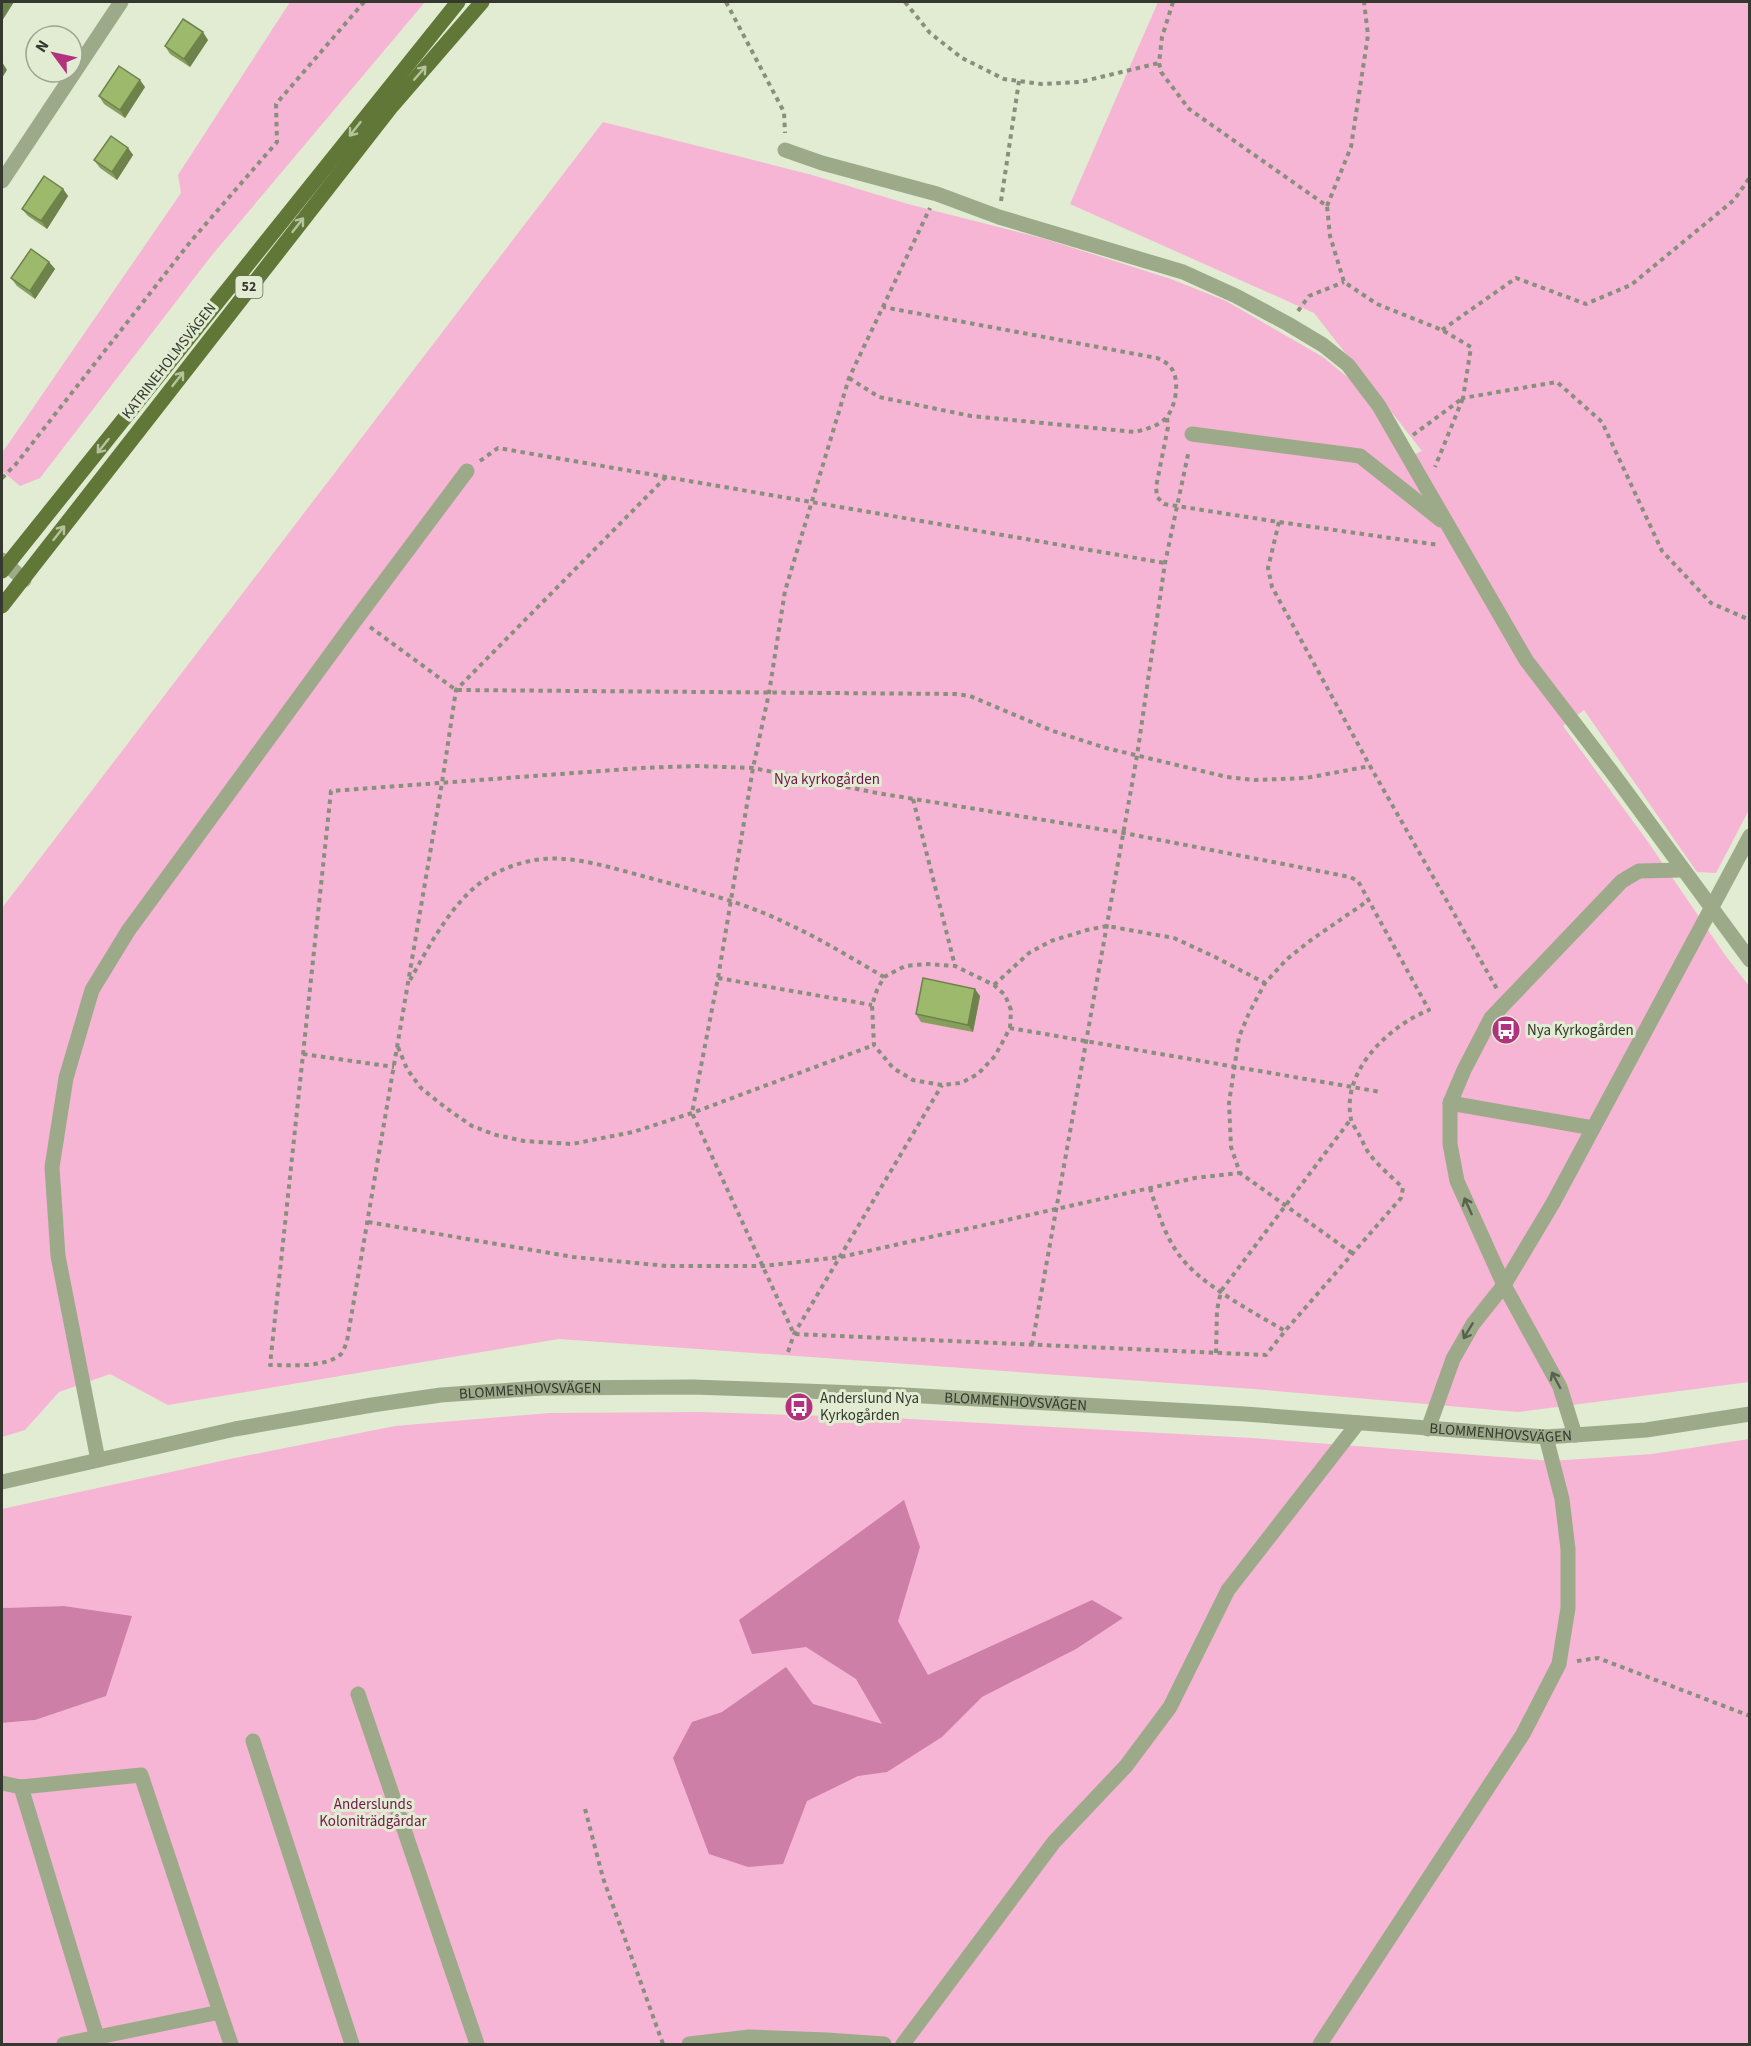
<svg xmlns="http://www.w3.org/2000/svg" width="1751" height="2046" viewBox="0 0 1751 2046" font-family="'Source Sans 3',sans-serif">
<style>
.green{fill:#f6b5d4}
.water{fill:#cd7fa7}
.lines{fill:none;stroke-linecap:round;stroke-linejoin:round}
.path{stroke:#888f7d;stroke-width:4;stroke-dasharray:4.5 4.5;stroke-linecap:butt}
.minor{stroke:#9daa8a;stroke-width:15}
.major{stroke:#617738;stroke-width:15}
.wall{fill:#879f5d}
.shaded-wall{fill:#6e824c}
.building{fill:#9db96c;stroke:#6e824c;stroke-width:1.5}
.oneway{stroke:#b4c39c}
.oneway2{stroke:#59604e}
.labels{text-anchor:middle;dominant-baseline:central;stroke-width:6;stroke-linejoin:round;paint-order:stroke}
.shield{fill:#e1ecd2;stroke:#686e5f;stroke-width:1.5}
.shield-label{font-size:14px;font-weight:bold;fill:#34382e}
.street-label{font-size:15px;fill:#34382e;stroke:#e1ecd2}
.park-label{font-size:15px;fill:#71154d;stroke:#e1ecd2}
.poi-label{font-size:15px;fill:#34382e;stroke:#e1ecd2;text-anchor:start}
</style>
<rect width="100%" height="100%" fill="#e1ecd2"/>
<g class="green">
<polygon points="290,2 425,2 212,255 40,478 20,486 2,471 2,453 181,193 178,175"/>
<polygon points="1158,2 1749,2 1750,808 1716,873 1697,872 1584,710 1563,726 1646,839 1725,955 1749,986 1749,1382 1518,1412 1254,1389 559,1339 168,1405 110,1374 59,1392 25,1430 2,1437 2,908 603,122 812,175 908,204 1045,239 1171,279 1226,301 1323,357 1351,380 1373,410 1403,460 1422,451 1314,313 1070,204"/>
<polygon points="701,1412 892,1418 1251,1438 1552,1461 1652,1454 1749,1439 1749,2044 2,2044 2,1723 35,1720 132,1617 64,1606 2,1608 2,1509 230,1459 395,1426 550,1413"/>
</g>
<g class="water">
<polygon points="904,1500 920,1547 898,1621 928,1675 1092,1600 1123,1618 1076,1649 982,1697 942,1737 887,1772 858,1776 807,1801 783,1864 748,1867 709,1854 673,1758 692,1722 722,1712 786,1667 813,1704 882,1724 856,1679 806,1647 752,1654 739,1620"/>
<polygon points="64,1606 132,1616 106,1696 35,1720 2,1723 2,1608"/>
</g>
<g class="lines">
<g class="path">
<polyline points="726,2 784,112 785,133"/>
<polyline points="905,2 930,33 962,58 1004,79 1041,84 1080,82 1159,63"/>
<polyline points="1173,2 1162,37 1159,63 1161,72 1189,109 1327,206 1330,236 1344,282 1377,304 1442,330 1471,347 1463,398 1557,382 1602,422 1662,551 1711,603 1750,620"/>
<polyline points="1001,201 1019,81"/>
<polyline points="1327,206 1351,147 1368,35 1364,2"/>
<polyline points="1298,311 1309,296 1344,282"/>
<polyline points="1442,330 1516,278 1586,304 1631,285 1734,200 1750,177"/>
<path d="M849,378l30,19 92,19 164,16c11,-3 21,-5 30,-13 10,-10 14,-33 9,-46 -3,-8 -10,-12 -17,-15l-274,-51"/>
<polyline points="1167,418 1168,427 1156,487 1157,497 1164,504 1279,522 1439,545"/>
<polyline points="1413,435 1463,398 1435,467"/>
<polyline points="480,461 498,448 1165,563"/>
<path d="M666,477l-210,213 -14,93 -95,558c-2,5 -3,10 -6,13 -15,14 -51,11 -71,11l61,-574 310,-23 56,-2 56,2 124,25 247,40 226,44 8,4 71,129c-40,16 -88,61 -78,109 1,4 4,9 6,12 4,7 7,14 11,21 9,13 24,25 35,36l-2,10 -116,133 -19,24 -472,-21 -102,-221 26,-135 35,-210 16,-75 16,-102 64,-213 81,-170"/>
<polyline points="2,478 16,464 191,241 277,142 276,104 364,2"/>
<polyline points="1279,522 1268,568 1272,587 1370,766 1497,989"/>
<polyline points="370,627 456,690 955,694 970,696 1053,731 1106,748 1227,777 1255,780 1306,778 1370,766"/>
<polyline points="913,799 955,966"/>
<polyline points="718,978 872,1005"/>
<path d="M410,980c21,-37 45,-85 84,-106 15,-8 31,-13 48,-15 36,-3 73,10 108,19 47,13 94,24 138,46 33,15 65,35 96,53"/>
<polyline points="994,985 1029,953 1051,941 1087,930 1107,926 1174,938 1215,957 1265,983"/>
<polyline points="1010,1028 1011,1010 1005,995 994,985 955,966 926,964 905,966 884,977 877,990 872,1005 874,1045 893,1068 913,1080 942,1085 961,1083 978,1074 995,1056 1010,1028 1381,1092"/>
<polyline points="398,1047 407,1069 421,1088 446,1108 472,1126 496,1135 524,1141 572,1144 633,1132 692,1113 874,1045"/>
<polyline points="303,1054 394,1067"/>
<path d="M1150,1188c7,22 14,45 27,64 21,32 75,59 108,79"/>
<polyline points="368,1222 573,1257 667,1266 763,1266 841,1257 1195,1178 1240,1173"/>
<polyline points="1352,1253 1240,1173 1231,1147 1229,1103 1239,1037 1249,1013 1265,983 1287,959 1311,940 1369,900"/>
<polyline points="1032,1345 1137,756 1165,563 1189,450"/>
<polyline points="788,1352 794,1334 942,1085"/>
<polyline points="1216,1353 1217,1310 1221,1291 1351,1119"/>
<polyline points="1577,1661 1598,1658 1750,1716"/>
<polyline points="585,1809 603,1878 663,2044"/>
</g>
<g class="minor">
<polyline points="785,150 822,163 937,194 999,217 1183,272 1236,296 1288,324 1323,345 1348,365 1379,406 1526,660 1614,775 1750,960"/>
<polyline points="2,181 121,2"/>
<polyline points="1192,434 1360,456 1441,520"/>
<polyline points="2,560 24,580"/>
<polyline points="1450,1103 1593,1128"/>
<polyline points="1428,1429 1453,1359 1473,1324 1504,1285 1553,1203 1750,836"/>
<polyline points="1575,1435 1560,1387 1504,1285 1457,1181 1450,1144 1450,1103 1464,1070 1491,1018 1622,881 1639,871 1683,870"/>
<polyline points="98,1460 58,1256 52,1167 66,1078 92,990 128,931 357,618 467,471"/>
<path id="s1" d="M2,1482l233,-53 137,-24 69,-10 101,-7 151,-1 193,7 359,20 301,23 100,-7 104,-16"/>
<polyline points="358,1694 477,2044"/>
<polyline points="253,1741 352,2044"/>
<polyline points="2,1783 21,1787 141,1775 220,2012"/>
<polyline points="21,1787 97,2037"/>
<polyline points="64,2044 220,2012 231,2044"/>
<polyline points="689,2044 749,2037 827,2040 884,2044"/>
<polyline points="903,2044 1054,1842 1126,1766 1170,1707 1228,1590 1358,1423"/>
<polyline points="1320,2044 1523,1734 1559,1664 1568,1608 1568,1549 1562,1499 1546,1437"/>
</g>
<g class="major">
<polyline points="2,571 458,2"/>
<polyline points="2,606 392,106 482,2"/>
</g>
</g>
<g class="wall">
<polygon points="208,40 190,67 170,54 165,46"/>
<polygon points="145,87 125,118 104,104 99,96"/>
<polygon points="128,148 133,155 117,180 100,168 94,160"/>
<polygon points="63,189 68,196 47,229 28,216 22,209"/>
<polygon points="49,262 55,269 35,299 17,286 11,278"/>
<polygon points="980,996 973,1032 921,1022 916,1014"/>
</g>
<g class="shaded-wall">
<polygon points="4,2 14,2 2,21 2,5"/>
<polygon points="203,32 208,40 190,67 184,59"/>
<polygon points="2,62 7,70 2,78"/>
<polygon points="140,80 145,87 125,118 120,110"/>
<polygon points="128,148 133,155 117,180 112,172"/>
<polygon points="63,189 68,196 47,229 41,221"/>
<polygon points="49,262 55,269 35,299 30,291"/>
<polygon points="975,989 980,996 973,1032 968,1025"/>
</g>
<g class="building">
<polygon points="183,19 203,32 184,59 165,46"/>
<polygon points="119,66 140,80 120,110 99,96"/>
<polygon points="111,136 128,148 112,172 94,160"/>
<polygon points="44,176 63,189 41,221 22,209"/>
<polygon points="31,249 49,262 30,291 11,278"/>
<polygon points="923,978 975,989 968,1025 916,1014"/>
</g>
<defs><path id="oneway-shaft" d="M-6 0H5M1.5-3L5.5 0L1.5 3" fill="none" stroke-width="1.6" stroke-linecap="round" stroke-linejoin="round" transform="scale(1.5)"/></defs>
<g class="oneway">
<use href="#oneway-shaft" transform="translate(420 73) rotate(-49)"/>
<use href="#oneway-shaft" transform="translate(355 129) rotate(128)"/>
<use href="#oneway-shaft" transform="translate(298 225) rotate(-52)"/>
<use href="#oneway-shaft" transform="translate(178 379) rotate(-52)"/>
<use href="#oneway-shaft" transform="translate(103 446) rotate(129)"/>
<use href="#oneway-shaft" transform="translate(59 533) rotate(-52)"/>
</g>
<g class="oneway2">
<use href="#oneway-shaft" transform="translate(1468 1206) rotate(-114)"/>
<use href="#oneway-shaft" transform="translate(1468 1331) rotate(121)"/>
<use href="#oneway-shaft" transform="translate(1556 1380) rotate(-118)"/>
</g>
<defs>
<g id="bus-disc" transform="scale(1.5)"><circle r="9.5" fill="#b2327e" stroke="#e1ecd2"/><path d="M-5-6H5V4H4V6H2V4H-2V6H-4V4H-5ZM-3.5-4V0h7V-4ZM-3.5 1.2v1.5H-2V1.2ZM2 1.2v1.5H3.5V1.2Z" fill="#fff"/></g>
</defs>
<g fill-rule="evenodd">
<use href="#bus-disc" x="1506" y="1030"/>
<use href="#bus-disc" x="799" y="1407"/>
</g>
<g class="labels">
<rect class="shield" x="235.5" y="276" width="27" height="22" rx="4.5"/>
<g class="shield-label">
<text x="249" y="287">52</text>
</g>
<g class="street-label">
<text transform="translate(169 361) rotate(-52)">KATRINEHOLMSVÄGEN</text>
<text stroke="none"><textPath href="#s1" startOffset="537">BLOMMENHOVSVÄGEN</textPath></text>
<text stroke="none"><textPath href="#s1" startOffset="1023">BLOMMENHOVSVÄGEN</textPath></text>
<text stroke="none"><textPath href="#s1" startOffset="1509">BLOMMENHOVSVÄGEN</textPath></text>
</g>
<g class="park-label">
<text x="827" y="779">Nya kyrkogården</text>
<text x="373" y="1804">Anderslunds<tspan x="373" dy="17">Koloniträdgårdar</tspan></text>
</g>
<g class="poi-label">
<text x="1527" y="1030">Nya Kyrkogården</text>
<text x="820" y="1398">Anderslund Nya<tspan x="820" dy="17">Kyrkogården</tspan></text>
</g>
</g>
<rect width="1751" height="2046" fill="none" stroke="#34382e" stroke-width="6"/>
<g transform="translate(54 54) rotate(303)"><circle r="28" fill="#e1ecd2" stroke="#9ca490" stroke-width="1.5"/>
<path d="M0-4.5L10 22L0 15L-10 22Z" fill="#b2327e"/>
<text y="-9" font-size="16" font-weight="bold" text-anchor="middle" fill="#34382e">N</text>
</g>
</svg>
